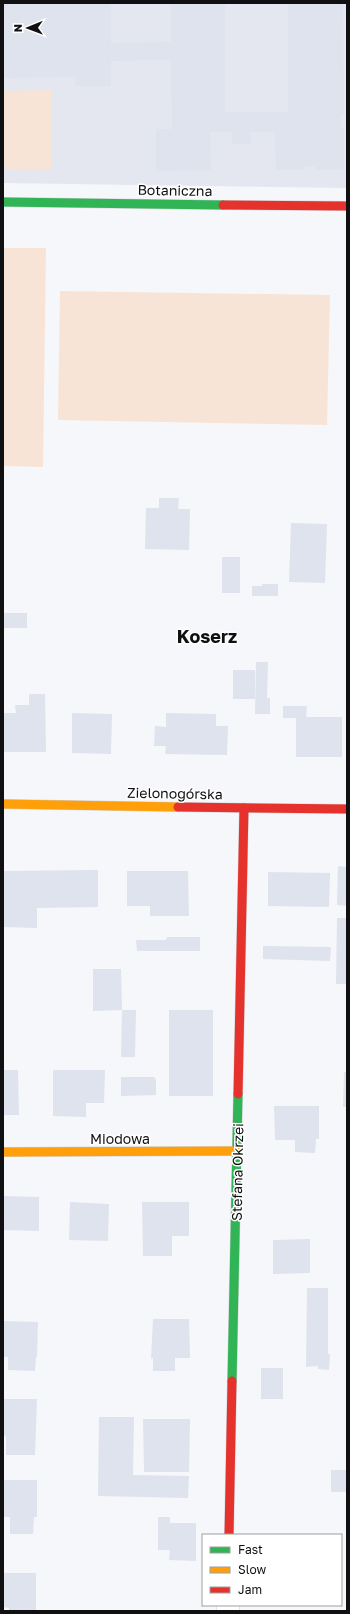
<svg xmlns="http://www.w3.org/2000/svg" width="350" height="1614" viewBox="0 0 350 1614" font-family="'Golos Text',sans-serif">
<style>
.built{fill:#e4e7f0}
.green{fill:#f8e4d6}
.building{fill:#dee3ee}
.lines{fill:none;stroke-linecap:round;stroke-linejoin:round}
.street-casing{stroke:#d3d3d6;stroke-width:23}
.fast-casing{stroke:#d3d3d6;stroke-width:10}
.slow-casing{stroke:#d3d3d6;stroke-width:10}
.jam-casing{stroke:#d3d3d6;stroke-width:10}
.street{stroke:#fefefe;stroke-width:22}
.fast{stroke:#30b455;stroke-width:9}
.slow{stroke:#ff9f0a;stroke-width:9}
.jam{stroke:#e5322d;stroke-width:9}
.labels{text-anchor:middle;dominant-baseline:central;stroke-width:3;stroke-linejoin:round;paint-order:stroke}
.street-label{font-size:14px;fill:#101012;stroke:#fff}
.district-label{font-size:18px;font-weight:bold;fill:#101012;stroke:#fff}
</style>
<rect width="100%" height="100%" fill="#f6f7fa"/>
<polygon class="built" points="3,3 347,3 347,188 3,183"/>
<g class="green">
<polygon points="51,90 51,169 3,170 3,91"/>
<polygon points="3,248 46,248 43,467 3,466"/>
<polygon points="60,291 330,295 327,425 58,420"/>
</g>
<g class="building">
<polygon points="3,3 111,3 111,43 171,42 171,3 225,3 225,112 288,112 288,3 343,3 344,114 341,114 341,128 344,128 344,169 315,170 315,166 305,166 305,170 276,170 275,132 251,132 251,144 232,144 232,132 210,132 211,170 156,171 156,129 172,129 171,60 111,61 111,86 75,86 75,77 3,78"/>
<polygon points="159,498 179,498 178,509 190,509 189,550 145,549 146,508 159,508"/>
<polygon points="291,523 327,524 325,583 289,582"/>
<rect x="222" y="557" width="18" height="36"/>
<polygon points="262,584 278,584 278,596 252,596 252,586 262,586"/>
<rect x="3" y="613" width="24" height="15"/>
<polygon points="256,662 268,662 267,698 270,698 270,714 255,714"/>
<rect x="233" y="670" width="22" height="29"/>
<polygon points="29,694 45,694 46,752 3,752 3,713 16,713 15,705 29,705"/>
<polygon points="283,706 307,706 306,717 342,717 342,757 296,757 296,718 283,718"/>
<polygon points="72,713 112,714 111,754 72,753"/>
<polygon points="166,713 216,714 216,726 228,726 227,755 165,754 166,746 154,746 155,726 166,727"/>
<polygon points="338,866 347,867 347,906 337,905"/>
<polygon points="98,870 98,907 37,908 37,928 3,927 3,871"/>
<polygon points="127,871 188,871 189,916 150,916 150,906 127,906"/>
<polygon points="268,872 330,873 329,907 268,906"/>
<polygon points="337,918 347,918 347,984 336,984"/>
<polygon points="167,937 200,937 200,951 137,951 136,940 166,940"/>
<polygon points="263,946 331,947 330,961 263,959"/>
<polygon points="93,969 121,969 122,1010 136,1010 135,1057 121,1057 122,1010 93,1011"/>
<rect x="169" y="1010" width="44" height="86"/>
<polygon points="3,1070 18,1070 19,1115 3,1115"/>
<polygon points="53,1070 105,1070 104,1103 86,1103 86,1117 53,1116"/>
<polygon points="344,1072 347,1072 347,1107 343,1107"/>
<polygon points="121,1077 154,1077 156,1080 156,1095 121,1096"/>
<polygon points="274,1106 319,1106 319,1139 316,1139 315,1153 295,1152 295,1140 275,1140"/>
<polygon points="3,1196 39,1197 39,1231 3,1230"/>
<polygon points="70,1202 109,1204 108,1241 69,1240"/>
<polygon points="142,1202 189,1202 189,1236 172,1236 172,1256 143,1256"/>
<polygon points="310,1239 310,1273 273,1274 273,1240"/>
<polygon points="307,1288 328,1288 328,1354 330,1354 329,1370 318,1369 318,1366 306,1367"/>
<polygon points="153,1319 189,1319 190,1358 175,1358 175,1371 153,1371 153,1358 151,1359"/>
<polygon points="3,1321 38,1322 37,1357 36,1357 35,1371 8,1370 8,1357 3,1357"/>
<rect x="261" y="1368" width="22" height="31"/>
<polygon points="3,1399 37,1399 35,1455 6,1455 6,1436 3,1435"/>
<polygon points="99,1417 134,1417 133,1475 189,1476 188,1498 98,1496"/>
<polygon points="143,1419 190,1419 189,1472 144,1472"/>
<rect x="331" y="1470" width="16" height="22"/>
<polygon points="3,1480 37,1480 37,1517 34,1517 33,1534 10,1534 10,1517 3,1517"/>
<polygon points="158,1517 170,1517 170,1523 196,1523 196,1561 169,1560 170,1550 158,1550"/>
<polygon points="3,1573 36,1573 36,1611 9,1611 9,1608 3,1607"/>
</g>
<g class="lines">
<g class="street-casing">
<polyline id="street" points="228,1611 228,1605"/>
</g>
<g class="fast-casing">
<g id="fast">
<polyline points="3,202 223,205"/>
<polyline points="232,1381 238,1094"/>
</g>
</g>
<g class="slow-casing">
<g id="slow">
<polyline points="3,804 178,807"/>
<polyline points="3,1152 237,1151"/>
</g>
</g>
<g class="jam-casing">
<g id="jam">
<polyline points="223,205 347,206"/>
<polyline points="178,807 347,809"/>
<polyline points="238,1094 244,808"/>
<polyline points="229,1535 232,1381"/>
</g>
</g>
<use href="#street" class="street"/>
<use href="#fast" class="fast"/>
<use href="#slow" class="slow"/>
<use href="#jam" class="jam"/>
</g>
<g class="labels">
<g class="street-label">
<text transform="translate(175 190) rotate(1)">Botaniczna</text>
<text transform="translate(175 793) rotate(1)">Zielonogórska</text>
<text x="120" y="1138">Miodowa</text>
<text transform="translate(237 1172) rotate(-89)">Stefana Okrzei</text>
</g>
<g class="district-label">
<text x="207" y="636">Koserz</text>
</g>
</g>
<rect width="350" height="1614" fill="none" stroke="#101012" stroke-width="8"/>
<rect x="202" y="1534" width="140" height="72" fill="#ffffff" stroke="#9f9fa0"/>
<rect x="210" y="1547" width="20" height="6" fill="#30b455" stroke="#9f9fa0"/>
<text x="238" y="1554" font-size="12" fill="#101012">Fast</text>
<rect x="210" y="1567" width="20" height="6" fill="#ff9f0a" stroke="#9f9fa0"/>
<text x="238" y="1574" font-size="12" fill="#101012">Slow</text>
<rect x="210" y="1587" width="20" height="6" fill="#e5322d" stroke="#9f9fa0"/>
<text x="238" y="1594" font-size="12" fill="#101012">Jam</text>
<g transform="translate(28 28) rotate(269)" stroke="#ffffff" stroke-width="3" paint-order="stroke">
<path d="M0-3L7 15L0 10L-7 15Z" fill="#101012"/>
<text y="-6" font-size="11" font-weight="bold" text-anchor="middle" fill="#101012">N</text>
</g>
</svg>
